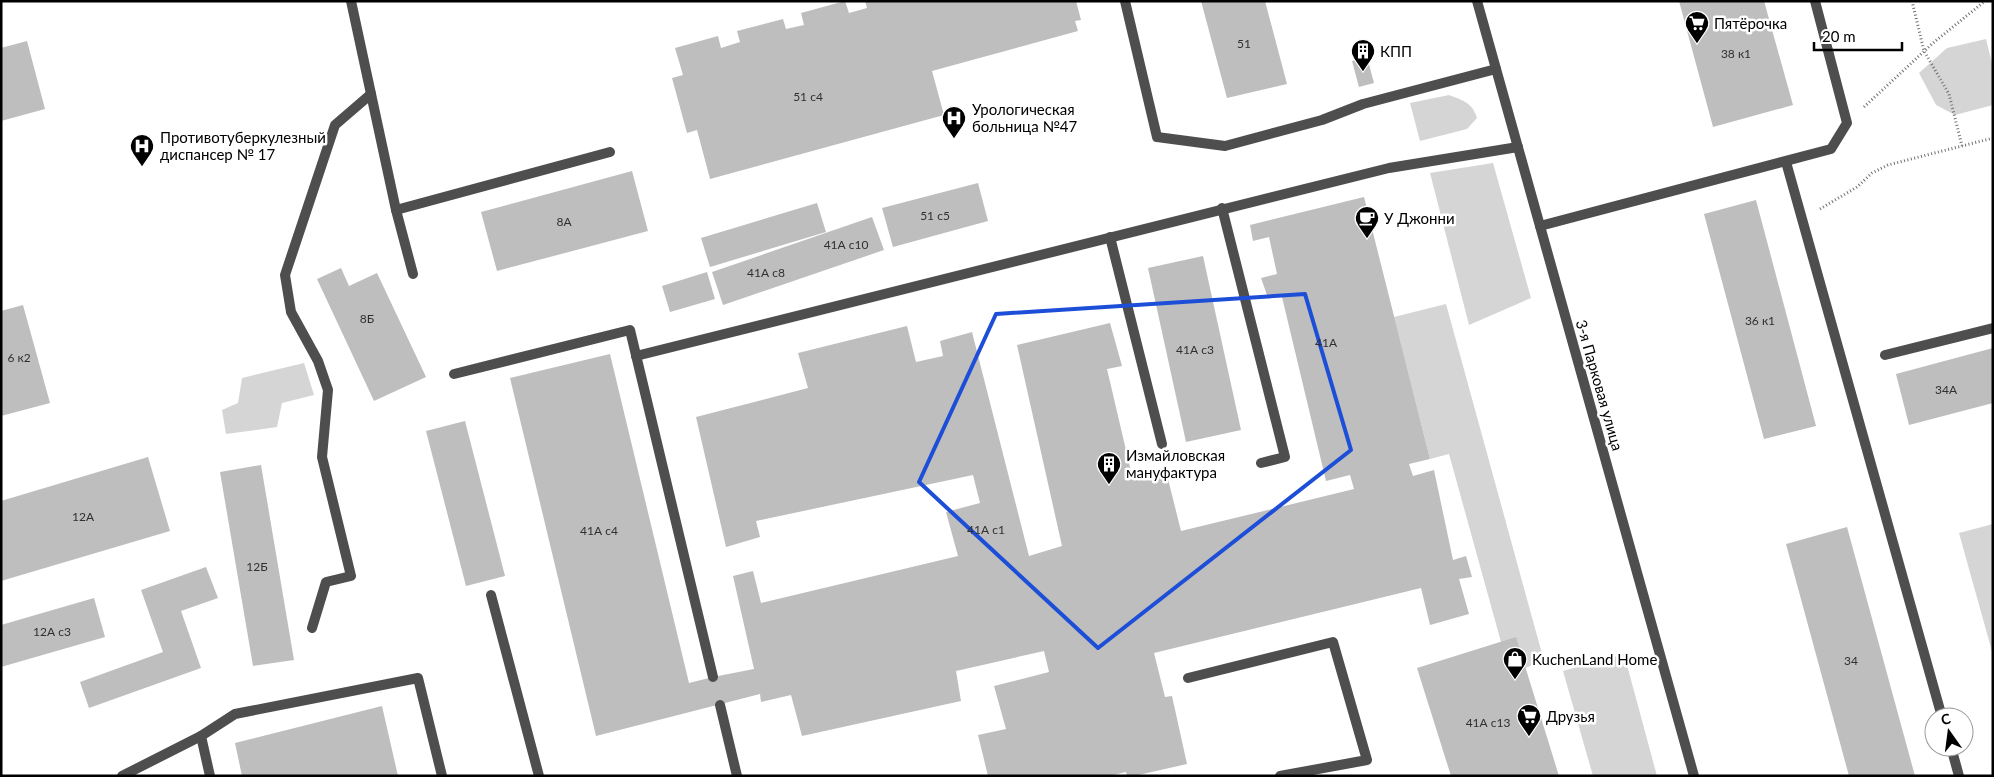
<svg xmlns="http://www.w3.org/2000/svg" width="1994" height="777" viewBox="0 0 1994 777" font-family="Lato,sans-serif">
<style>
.green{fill:#d5d5d5}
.building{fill:#bebebe}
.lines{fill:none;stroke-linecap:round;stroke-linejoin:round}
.path{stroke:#707070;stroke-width:3;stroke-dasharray:1 2.5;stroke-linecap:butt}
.service{stroke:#4e4e4e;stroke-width:10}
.tertiary{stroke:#4e4e4e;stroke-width:10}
.marked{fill:none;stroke:#1d4ed8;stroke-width:4;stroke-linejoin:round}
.labels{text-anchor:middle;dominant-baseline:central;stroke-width:5;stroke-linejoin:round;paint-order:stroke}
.number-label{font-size:12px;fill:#303030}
.poi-label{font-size:15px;fill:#000;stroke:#fff;text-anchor:start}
.street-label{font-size:15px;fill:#000;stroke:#fff}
</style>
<rect width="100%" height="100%" fill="#fff"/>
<g class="green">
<polygon points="1986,39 1993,68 1993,105 1955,115 1936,105 1919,73 1947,48"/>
<path d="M1449,95c13,5 24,8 28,23l-10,11 -47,12 -10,-38z"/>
<polygon points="1493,163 1531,298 1469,325 1430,173"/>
<polygon points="1446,304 1544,661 1525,668 1501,642 1449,454 1430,459 1394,317"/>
<polygon points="304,363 314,395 282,403 277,427 226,434 222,410 238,403 242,378"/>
<polygon points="1993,524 1993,655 1959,533"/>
<polygon points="1624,654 1657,776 1593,776 1563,671"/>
</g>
<g class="building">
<polygon points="845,1 849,13 867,8 865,1 1076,1 1081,20 1075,21 1078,31 932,71 944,115 710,179 697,130 687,133 672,78 683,75 675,48 718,36 721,48 740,42 737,31 783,19 786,29 804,25 801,13"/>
<polygon points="1201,1 1265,1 1287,84 1227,98"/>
<polygon points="1679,1 1764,1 1793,105 1713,127"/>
<polygon points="27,41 45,109 1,121 1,48"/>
<polygon points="1367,57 1374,83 1359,87 1352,61"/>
<polygon points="632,171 648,231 497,271 481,212"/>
<polygon points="978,183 988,221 893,247 882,208"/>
<polygon points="1364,197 1430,459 1409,464 1413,476 1434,470 1453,560 1466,556 1472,577 1459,579 1469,614 1430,625 1421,588 1154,653 1165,697 1172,696 1187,764 1134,776 1127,776 1126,772 1109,776 988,776 978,735 1006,729 994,686 1049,672 1044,651 956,671 961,701 802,736 791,695 761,702 760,694 596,736 510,378 610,354 689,683 713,677 754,669 733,576 753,571 761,603 958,556 946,512 980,503 973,475 756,521 760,537 726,547 696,417 808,388 798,353 907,326 916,362 943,356 940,341 972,332 1029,556 1062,546 1017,345 1110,323 1122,366 1107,369 1133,480 1166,471 1181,531 1354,489 1350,475 1326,481 1282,297 1268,298 1261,278 1277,274 1269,237 1253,241 1250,225"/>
<polygon points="1756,200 1816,426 1764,439 1704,214"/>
<polygon points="817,203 826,232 710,267 701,238"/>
<polygon points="872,217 884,250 723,305 712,272"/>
<polygon points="1203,256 1241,430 1186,442 1148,268"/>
<polygon points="341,268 349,286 377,273 426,377 374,401 317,279"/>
<polygon points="707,272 715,299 670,312 662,286"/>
<polygon points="23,305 50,403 1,416 1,311"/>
<polygon points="1993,348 1993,403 1909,425 1896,374"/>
<polygon points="465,421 505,576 466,586 426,431"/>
<polygon points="148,457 170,531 1,581 1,501"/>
<polygon points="261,465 294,660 253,666 220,472"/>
<polygon points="1847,527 1915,776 1849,776 1786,544"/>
<polygon points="206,567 218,598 181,611 201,668 89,708 80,682 163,652 141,590"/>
<polygon points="94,598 105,637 1,667 1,625"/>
<polygon points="1516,637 1559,776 1451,776 1417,668"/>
<polygon points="382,706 398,776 242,776 235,743"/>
</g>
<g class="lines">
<g class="path">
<polyline points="1912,1 1924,51 1949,94 1962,146"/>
<polyline points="1864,107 1933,43 1985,1"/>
<polyline points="1820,209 1857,187 1872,173 1888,165 1993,138"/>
</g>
<g class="service">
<polyline points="351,1 396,210 413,274"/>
<polyline points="1125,1 1157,137 1225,146 1322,120 1363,104 1496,69"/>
<polyline points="1786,162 1942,717"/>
<polyline points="1222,208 1285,457 1261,463"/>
<polyline points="396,210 610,152"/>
<polyline points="1540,226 1831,149 1847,123 1815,1"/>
<polyline points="1110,237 1162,444"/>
<polyline points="1885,355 1993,328"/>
<polyline points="636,356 1389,168 1518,147"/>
<polyline points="454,374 630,330 713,677"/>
<polyline points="491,595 539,776"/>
<polyline points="312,628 326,582 351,576 322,457 328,390 318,361 291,312 285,275 335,125 371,94"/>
<polyline points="1188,678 1333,642 1367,760 1280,776"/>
<polyline points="720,705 737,776"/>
<polyline points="1951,747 1959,776"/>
<polyline points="122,776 201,736"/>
<polyline points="210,776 201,736 235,714 418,678 442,776"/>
</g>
<polyline class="tertiary" points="1477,1 1694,776"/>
</g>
<path class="marked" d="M1305,294l46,156 -253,198 -179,-166 77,-168z"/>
<defs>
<g id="supermarket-pin" transform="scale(1.25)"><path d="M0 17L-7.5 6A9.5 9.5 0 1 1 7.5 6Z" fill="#000" stroke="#fff"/><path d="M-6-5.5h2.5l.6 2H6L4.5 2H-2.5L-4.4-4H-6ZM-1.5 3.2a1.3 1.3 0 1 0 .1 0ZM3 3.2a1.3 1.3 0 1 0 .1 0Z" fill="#fff"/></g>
<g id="building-pin" transform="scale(1.25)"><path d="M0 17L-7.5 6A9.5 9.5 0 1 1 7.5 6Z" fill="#000" stroke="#fff"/><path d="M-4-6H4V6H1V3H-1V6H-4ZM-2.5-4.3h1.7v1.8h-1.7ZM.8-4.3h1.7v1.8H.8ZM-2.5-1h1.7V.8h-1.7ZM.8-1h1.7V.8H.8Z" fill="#fff"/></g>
<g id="hospital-pin" transform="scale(1.25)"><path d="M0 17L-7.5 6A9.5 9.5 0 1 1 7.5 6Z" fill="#000" stroke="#fff"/><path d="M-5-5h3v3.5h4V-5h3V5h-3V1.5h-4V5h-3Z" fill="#fff"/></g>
<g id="cafe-pin" transform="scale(1.25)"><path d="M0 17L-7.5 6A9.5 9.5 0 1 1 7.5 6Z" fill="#000" stroke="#fff"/><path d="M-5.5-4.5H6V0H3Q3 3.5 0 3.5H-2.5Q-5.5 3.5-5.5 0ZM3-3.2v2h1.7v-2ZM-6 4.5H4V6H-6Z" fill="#fff"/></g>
<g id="shop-pin" transform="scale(1.25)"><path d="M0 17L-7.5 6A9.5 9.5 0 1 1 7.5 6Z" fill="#000" stroke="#fff"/><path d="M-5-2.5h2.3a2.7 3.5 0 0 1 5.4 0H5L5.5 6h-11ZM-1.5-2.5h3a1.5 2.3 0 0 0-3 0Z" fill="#fff"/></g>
</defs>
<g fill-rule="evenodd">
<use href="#supermarket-pin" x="1697" y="23"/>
<use href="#building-pin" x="1363" y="51"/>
<use href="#hospital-pin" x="954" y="118"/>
<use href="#hospital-pin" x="142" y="146"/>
<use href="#cafe-pin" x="1367" y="218"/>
<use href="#building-pin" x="1109" y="464"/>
<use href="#shop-pin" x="1515" y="659"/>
<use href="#supermarket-pin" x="1529" y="716"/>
</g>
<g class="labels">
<g class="number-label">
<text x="1244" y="43">51</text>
<text x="1736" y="53">38 к1</text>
<text x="808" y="96">51 с4</text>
<text x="935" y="215">51 с5</text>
<text x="564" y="221">8А</text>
<text x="846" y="244">41А с10</text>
<text x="766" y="272">41А с8</text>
<text x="367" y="318">8Б</text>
<text x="1760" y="320">36 к1</text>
<text x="1326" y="342">41А</text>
<text x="1195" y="349">41А с3</text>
<text x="19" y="357">6 к2</text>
<text x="1946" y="389">34А</text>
<text x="83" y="516">12А</text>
<text x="986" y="529">41А с1</text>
<text x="599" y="530">41А с4</text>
<text x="257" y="566">12Б</text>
<text x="52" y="631">12А с3</text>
<text x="1851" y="660">34</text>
<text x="1488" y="722">41А с13</text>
</g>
<g class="poi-label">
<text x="1714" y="23">Пятёрочка</text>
<text x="1380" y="51">КПП</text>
<text x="972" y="109">Урологическая<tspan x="972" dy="17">больница №47</tspan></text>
<text x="160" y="137">Противотуберкулезный<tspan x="160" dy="17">диспансер № 17</tspan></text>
<text x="1384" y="218">У Джонни</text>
<text x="1126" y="455">Измайловская<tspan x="1126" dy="17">мануфактура</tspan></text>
<text x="1532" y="659">KuchenLand Home</text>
<text x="1546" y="716">Друзья</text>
</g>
<g class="street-label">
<text transform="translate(1600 385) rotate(74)">3-я Парковая улица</text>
</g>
</g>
<rect width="1994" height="777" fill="none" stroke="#000000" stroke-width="5"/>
<g transform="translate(1949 732) rotate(346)"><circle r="24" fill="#ffffff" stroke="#999999"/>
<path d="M0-4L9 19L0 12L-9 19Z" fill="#000000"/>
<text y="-8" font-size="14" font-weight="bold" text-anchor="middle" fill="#000000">С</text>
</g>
<path d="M1814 42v8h88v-8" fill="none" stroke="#000000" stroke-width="2.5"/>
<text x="1822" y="42" font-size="15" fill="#000000" stroke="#ffffff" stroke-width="4" paint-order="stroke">20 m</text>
</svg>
